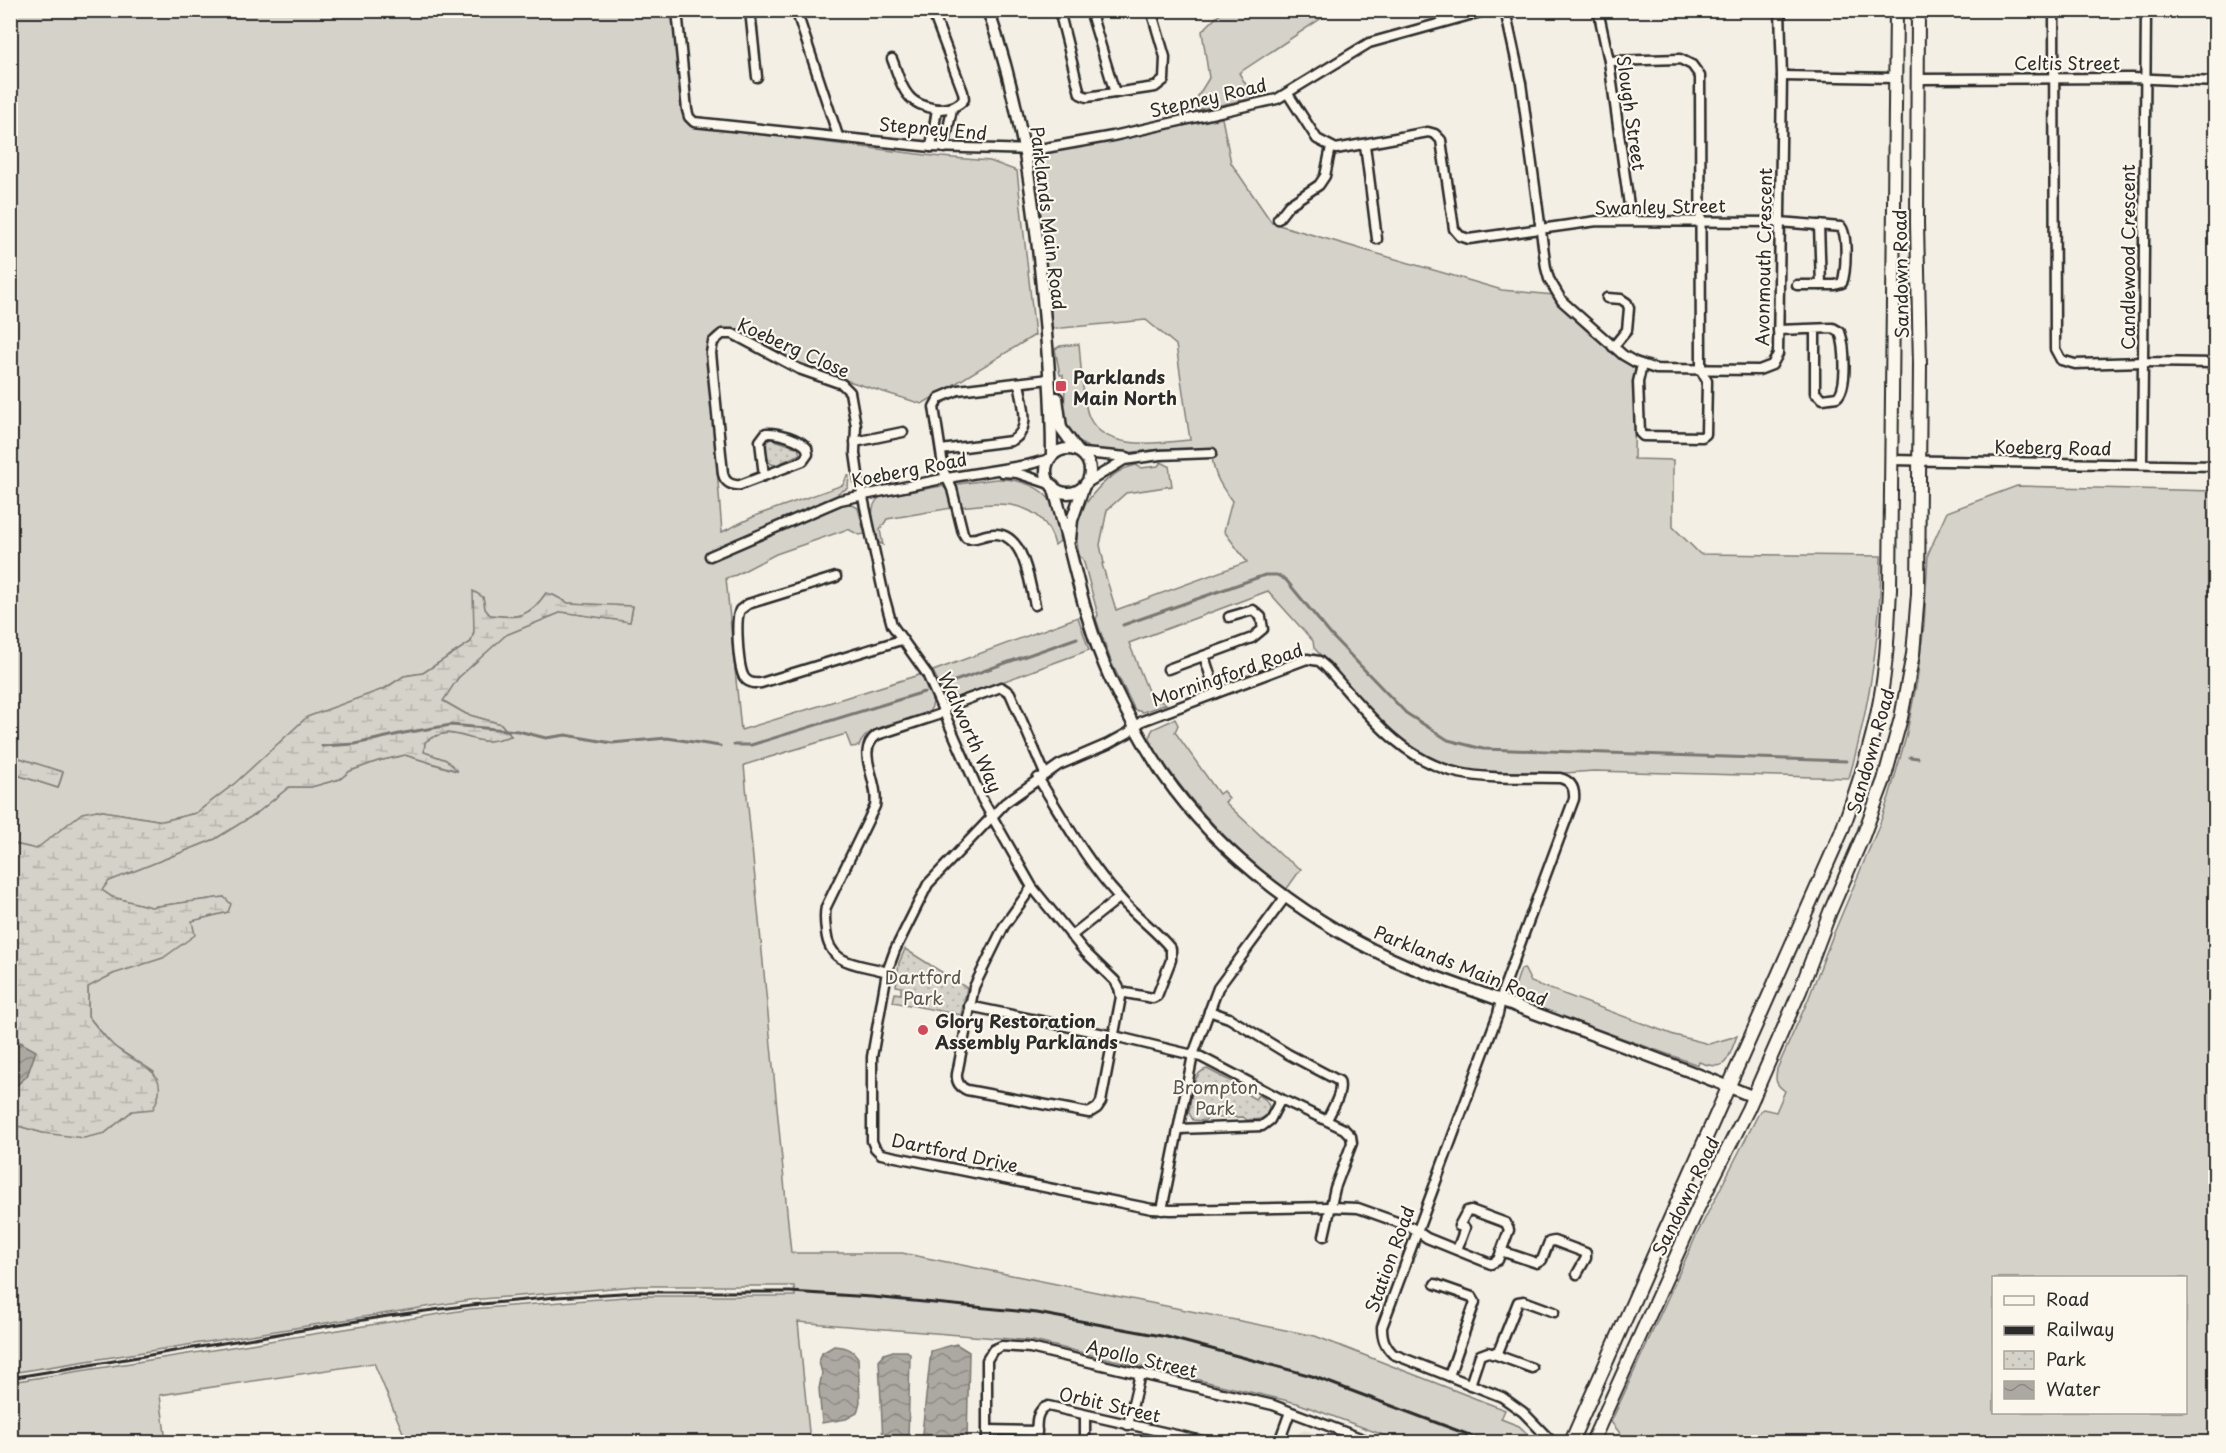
<svg xmlns="http://www.w3.org/2000/svg" width="2226" height="1453" viewBox="0 0 2226 1453" font-family="'Playpen Sans',sans-serif">
<style>
.built{fill:#e4e0d6}
.grass{fill:#d5d2c9;stroke:#807e7a;stroke-width:1.5;fill-rule:evenodd}
.wetland{fill:url(#wetland-marsh);stroke:#807e7a;stroke-width:1.5}
.park{fill:url(#park-dots);stroke:#807e7a;stroke-width:1.5}
.water{fill:url(#water-waves);stroke:#787772;stroke-width:1.5}
.lines{fill:none;stroke-linecap:round;stroke-linejoin:round}
.stream{stroke:#787772;stroke-width:3}
.minor-casing{stroke:#2b2b2b;stroke-width:13}
.tertiary-casing{stroke:#2b2b2b;stroke-width:15}
.secondary-casing{stroke:#2b2b2b;stroke-width:16}
.minor{stroke:#fbf7ec;stroke-width:8}
.tertiary{stroke:#fbf7ec;stroke-width:10}
.secondary{stroke:#fbf7ec;stroke-width:12}
.rail{stroke:#2b2b2b;stroke-width:3}
.poi-dot{fill:#d1495b;stroke:#fbf7ec;stroke-width:2}
.labels{text-anchor:middle;dominant-baseline:central;stroke-width:4.5;stroke-linejoin:round;paint-order:stroke}
.street-label{font-size:18px;fill:#2b2b2b;stroke:#fbf7ec}
.poi-label{font-size:18px;font-weight:bold;fill:#2b2b2b;stroke:#fbf7ec;text-anchor:start}
.park-label{font-size:18px;fill:#565552;stroke:#fbf7ec}
</style>
<defs>
<pattern id="wetland-marsh" width="20" height="14" patternUnits="userSpaceOnUse" patternTransform="scale(1.5)"><rect width="20" height="14" fill="#d5d2c9"/><path d="M1 5h8M5 5V1M11 12h8M15 12V8" fill="none" stroke="#b7b4ad"/></pattern>
<pattern id="park-dots" width="8" height="8" patternUnits="userSpaceOnUse" patternTransform="scale(1.5)"><rect width="8" height="8" fill="#d5d2c9"/><path d="M2 2h.1M6 6h.1" fill="none" stroke="#b7b4ad" stroke-width="1.8" stroke-linecap="round"/></pattern>
<pattern id="water-waves" width="16" height="10" patternUnits="userSpaceOnUse" patternTransform="scale(1.5)"><rect width="16" height="10" fill="#aca9a2"/><path d="M0 5q4-4 8 0t8 0" fill="none" stroke="#8c8a84"/></pattern>
</defs>
<rect width="100%" height="100%" fill="#f3efe4"/>
<filter id="ink" filterUnits="userSpaceOnUse"><feTurbulence type="fractalNoise" baseFrequency=".0167" numOctaves="2"/><feDisplacementMap in="SourceGraphic" scale="12" xChannelSelector="R" yChannelSelector="G"/><feConvolveMatrix kernelMatrix="1 2 1 2 8 2 1 2 1" color-interpolation-filters="sRGB"/></filter>
<g filter="url(#ink)">
<polygon class="built" points="1305,1430 1339,1442 1290,1442 1293,1436"/>
<g class="grass">
<polygon points="1224,10 1332,10 1332,11 1239,73 1254,98 1191,111 1190,109 1209,78 1202,31"/>
<path d="M11,11h661l11,103 3,5 9,7 246,31 49,4 27,10 18,164 -113,69 -125,-39 -64,-36c-13,-2 -22,3 -26,15l15,188 35,-17 86,-30 4,-9h2l-1,12 -10,5 3,12 10,-1 7,4 7,26 -6,1 -11,-6 -72,25 -40,21 -10,3 15,152 181,-56c7,13 17,27 6,39 -21,9 -61,10 -69,33l-8,1 -5,-13 -102,31 47,488h111l413,83 190,74 -4,9 18,7 17,16h-134l-105,-39 -264,-62 -235,-19 12,120h-354l-7,-5 -29,5h-13l-33,-79 -214,32 6,47h-155v-60l460,-73 166,-13h158l-1,-10h-158l-166,14 -459,73v-249l32,9h62l27,-22 22,-39 -41,-26 -25,-30v-30l25,-12 78,-53 37,-9 -4,-15 -73,10 -39,-10 -11,-7 8,-9 106,-42 42,-26 32,-26h22l29,-8 10,-8 28,-10 27,-6 51,16 -10,-11 -22,-8 1,-10c22,-16 34,-5 58,-1 8,1 19,-3 28,-5l-10,-12 -35,-10 -24,-14 16,-22 47,-43 57,-23 68,10 3,-15 -65,-4 -15,-8 -7,-2c-16,24 -28,26 -56,22l-5,-6 -2,-12 -12,45 -48,31 -19,3 -170,108 -38,29 -33,8 -66,-11 -61,39 -25,-6v-70l47,15 5,-15 -52,-18z"/>
<path d="M1222,118l9,45 41,60 230,67 52,5c17,25 56,57 81,73l-1,91 39,1v67l27,27 181,2c0,76 -11,149 -32,222l-255,-7 -29,2 -90,-2 -24,-4 -22,-9 -29,-18 -86,-92 -1,-7 -45,-50 -139,52 19,48 4,6 14,7 -23,8 -8,-2 -23,-46 -16,-45 2,-4 -15,-56 -4,-3c-1,-10 -4,-19 -2,-29 3,-26 34,-57 59,-62l5,3 17,-2 3,-4 8,4 3,20 -46,7 -19,17 -7,35 4,18 -2,1 14,46 131,-48 -23,-31 8,-30c-15,-20 -19,-29 -21,-53l-49,1 -46,5 -19,-2 -13,-7 -12,-9 -4,-8 -4,-14 1,-29h-2v-10h-3l-5,-26 5,-3 19,-2c2,19 3,57 10,73 16,35 70,26 101,23l-14,-95 -30,-25 -94,9 -18,-162 4,-9 9,-5z"/>
<path d="M996,479c20,-1 50,7 58,29 3,10 4,22 6,33l-5,4c-12,-47 -56,-43 -95,-38l-4,-18 2,-5z"/>
<path d="M942,486l5,4 5,18 -65,11 -7,11 3,15 -5,-3c-3,-14 -12,-34 2,-45z"/>
<path d="M2017,486l198,5v951h-588l-16,-20 86,-188 63,-123 3,-2 13,3 9,-21c-10,-7 -10,-11 -8,-22l31,-69 23,-60 48,-114 10,-29 17,-60 11,-56 7,-56 4,-71 19,-42zM1994,1278h192v134h-192z"/>
<polygon points="1078,617 1089,650 950,701 947,700 933,671"/>
<path d="M1175,719l3,6 -3,7 44,62 4,-3 6,7 -4,4 57,54 19,13 -15,21c-46,-35 -87,-77 -120,-124 -5,-8 -12,-16 -15,-24 -2,-5 -1,-9 2,-13z"/>
<path d="M1524,968l7,14 143,53 35,9 28,-8c-10,24 -9,37 -38,26l-1,3 -177,-63c-11,-10 -4,-21 0,-33z"/>
</g>
<g class="wetland">
<path d="M473,591l10,6 2,12 5,6c27,4 40,2 56,-22l7,2 15,8 65,3 -3,16 -68,-10 -56,23 -48,43 -15,23 23,13 35,10 10,12c-8,2 -19,6 -28,5 -24,-4 -34,-16 -58,1l-1,10 22,8 12,11 -53,-16 -27,6 -28,10 -10,8 -29,8h-22l-32,26 -42,26 -106,42 -7,9 10,7 39,10 73,-10 7,7 -3,8 -36,9 3,14 -32,23 -50,16 -25,13v29c8,10 16,21 25,29 23,22 62,23 40,64l-21,2 -27,22 -21,5 -41,-5 -32,-9v-34l16,-14 8,-25 -24,-14 -1,-194 26,6 46,-36 15,-3 66,11 33,-8 38,-29 73,-67 79,-29 18,-12 19,-3 48,-31 3,-10z"/>
<polygon points="10,755 63,772 58,788 11,773"/>
</g>
<g class="park">
<path d="M772,439l26,9 2,6 -24,11 -5,-1c-5,-5 -6,-18 -3,-24z"/>
<polygon points="905,949 967,988 961,1015 893,1002 895,993 901,994 901,987 896,986 899,963"/>
<path d="M1207,1069l43,22 -2,4 7,4 3,-4 7,4 4,7c-1,14 -10,14 -22,14l-4,-3 -35,1 -4,3 -11,-1 -4,-7c2,-14 2,-41 18,-44z"/>
</g>
<g class="water">
<polygon points="11,1037 36,1051 27,1076 11,1090"/>
<polygon points="956,1344 969,1352 967,1442 921,1442 931,1351"/>
<path d="M834,1346c11,1 18,2 24,12l2,44 -3,11 -11,6 -24,4 -3,-34 3,-16 -3,-11 3,-9z"/>
<polygon points="893,1351 907,1351 910,1354 908,1442 884,1442 883,1441 879,1361 884,1354"/>
</g>
<g class="lines">
<g class="stream">
<polyline points="1123,625 1265,575 1277,575 1286,580 1331,635 1406,713 1448,740 1483,749 1846,761"/>
<polyline points="949,683 1077,638"/>
<polyline points="734,745 751,745 924,692"/>
<polyline points="322,746 355,744 404,733 451,725 518,731 546,738 566,735 612,743 667,738 720,746"/>
<polyline points="1910,757 1918,758"/>
</g>
<g class="minor-casing">
<g id="minor">
<polyline points="677,10 687,110 689,117 694,122 931,147 1034,150 1113,136 1277,99 1369,43 1488,10"/>
<polyline points="750,10 757,77"/>
<polyline points="796,10 838,136"/>
<polyline points="1059,10 1080,94 1087,97 1155,87 1164,80 1165,57 1151,10"/>
<polyline points="1090,10 1115,93"/>
<polyline points="1505,10 1521,83 1546,268 1549,279 1562,301 1623,355 1635,362 1656,369 1759,370 1772,365 1778,354 1782,76 1780,10"/>
<polyline points="1598,10 1609,61 1631,220"/>
<polyline points="2054,10 2055,349 2061,360 2075,364 2143,362 2142,464"/>
<polyline points="2146,10 2143,362 2216,363"/>
<path d="M892,59c5,12 8,27 16,36 11,15 44,20 56,4l-1,-7 -31,-82"/>
<polyline points="1609,61 1680,59 1692,65 1700,76 1701,370 1707,381 1706,434 1702,437 1643,436 1640,433 1638,382 1642,365"/>
<polyline points="1782,76 1895,78"/>
<polyline points="1918,79 2132,78 2216,82"/>
<path d="M1288,94l29,45 19,10 92,-17 7,2 6,6 13,89 6,7 9,3 128,-18 182,1 62,5c7,8 5,46 1,56l-7,2h-38"/>
<polyline points="1365,145 1377,239"/>
<polyline points="931,147 937,109"/>
<polyline points="944,148 952,109"/>
<polyline points="1278,219 1289,205 1319,185 1325,176 1331,147"/>
<polyline points="1819,225 1821,285"/>
<polyline points="1607,298 1621,299 1627,303 1629,308 1627,330 1613,347"/>
<path d="M1778,330l55,-2 7,4c5,13 8,56 -3,65l-14,2 -8,-6v-64"/>
<polyline points="855,442 903,432"/>
<path d="M941,450l70,-9c22,-11 11,-39 8,-58"/>
<polyline points="1083,453 1127,457"/>
<polyline points="1891,460 2216,466"/>
<polyline points="1002,472 1017,473 1050,484"/>
<path d="M764,476l-4,-35 6,-8c11,-1 34,6 41,15l1,6 -5,7 -63,24c-9,1 -15,-3 -17,-11l-12,-121 2,-11 9,-8h11l66,35 43,15 8,8 6,34 -1,27 3,21 26,122 8,29 35,49 55,125 50,88 52,64 31,30 4,7 2,9 -20,105 -4,6 -8,5 -122,-23c-7,-3 -11,-8 -10,-16l17,-87 30,-61 28,-39"/>
<polyline points="1087,483 1124,460 1160,455 1212,453"/>
<polyline points="710,556 840,500 947,478 1027,465 1050,459"/>
<path d="M836,577l-88,27 -8,6c-5,9 -2,57 4,67 4,6 10,7 17,6l140,-43"/>
<path d="M1035,605c-6,-22 -10,-73 -42,-71 -10,0 -17,7 -27,4l-3,-5 -11,-44 -8,-17 -10,-65 5,-9 19,-8 91,-11"/>
<polyline points="1204,656 1216,693"/>
<polyline points="1168,669 1252,638 1263,629 1261,617 1253,610 1229,617"/>
<path d="M1038,778c26,41 48,83 81,119 16,19 37,33 52,52v11l-14,36 -4,2 -33,-6"/>
<polyline points="1071,936 1119,898"/>
<path d="M887,972c-28,-9 -58,-5 -61,-41 -1,-8 -2,-16 0,-24l49,-101c5,-26 -21,-54 2,-71l61,-20 11,-9 52,-19 9,6 35,81"/>
<polyline points="969,1006 1114,1036 1201,1057 1281,1099 1344,1129 1351,1136 1352,1143 1335,1188 1324,1236"/>
<path d="M1209,1011l20,7 59,36 51,27c4,13 -7,27 -12,39"/>
<polyline points="1178,1129 1262,1126 1270,1120 1281,1099"/>
<polyline points="1162,1210 1193,1055 1218,988 1286,896"/>
<path d="M1457,1250l8,-22 -6,-2 8,-15 4,-1 35,13 3,7 -11,30 -7,4 -64,-26 -16,-11 -53,-19 -27,-1 -160,3 -19,-1 -271,-55 -6,-6 -3,-7v-84l15,-85 8,-22 33,-66 77,-81 54,-38 49,-21 20,-11 14,-12 165,-62 12,2 7,6c38,42 75,94 133,106 33,7 68,4 101,5 11,3 15,10 14,21l-71,191 -5,24 -116,313c0,12 3,19 11,27l109,43 21,15 29,30"/>
<polyline points="1501,1251 1537,1263 1542,1260 1549,1242 1554,1241 1586,1253 1586,1258 1577,1274"/>
<polyline points="1435,1284 1472,1297 1475,1302 1449,1376"/>
<polyline points="1492,1354 1499,1350 1518,1302 1524,1301 1554,1312"/>
<polyline points="1470,1385 1480,1355 1488,1352 1532,1368"/>
<polyline points="1128,1425 1140,1374"/>
<polyline points="987,1430 1037,1431"/>
<polyline points="987,1442 987,1360 993,1350 1002,1346 1030,1348 1273,1405 1371,1442"/>
<path d="M1037,1442c0,-12 -4,-32 11,-36l159,36"/>
<polyline points="1085,1442 1085,1415"/>
<polyline points="1279,1442 1290,1412"/>
</g>
</g>
<g class="tertiary-casing">
<g id="tertiary">
<path d="M988,10c32,91 45,182 54,277 5,56 10,112 10,168"/>
<polyline points="1057,398 1061,428 1077,450"/>
<circle cx="1068" cy="471" r="22"/>
<path d="M1053,486c19,64 29,130 57,192 15,32 33,66 53,96 57,83 152,153 245,192 35,15 72,26 108,40 79,30 159,58 238,91"/>
<polyline points="1070,539 1072,520 1083,488"/>
</g>
</g>
<g class="secondary-casing">
<g id="secondary">
<path d="M1571,1442l270,-609c16,-44 31,-88 39,-133 7,-37 8,-74 10,-111l6,-579"/>
<polyline points="1592,1442 1698,1208 1748,1109 1800,991 1830,912 1863,836 1884,780 1901,718 1913,654 1918,594 1920,365 1917,223 1918,10"/>
</g>
</g>
<use href="#minor" class="minor"/>
<use href="#tertiary" class="tertiary"/>
<use href="#secondary" class="secondary"/>
<polyline class="rail" points="10,1378 388,1316 471,1305 557,1297 638,1292 790,1292 872,1297 1037,1313 1167,1337 1312,1376 1488,1442"/>
</g>
</g>
<g class="poi-dot">
<rect x="1055" y="380" width="12" height="12" rx="3"/>
<circle cx="923" cy="1030" r="6"/>
</g>
<g class="labels">
<g class="street-label">
<text x="2067" y="62">Celtis Street</text>
<text transform="translate(1208 97) rotate(-13)">Stepney Road</text>
<text transform="translate(1632 113) rotate(82)">Slough Street</text>
<text transform="translate(933 128) rotate(5)">Stepney End</text>
<text transform="translate(1660 206) rotate(-1)">Swanley Street</text>
<text transform="translate(1049 218) rotate(83)">Parklands Main Road</text>
<text transform="translate(1763 257) rotate(-89)">Avonmouth Crescent</text>
<text transform="translate(2127 257) rotate(-90)">Candlewood Crescent</text>
<text transform="translate(1900 274) rotate(-91)">Sandown Road</text>
<text transform="translate(794 347) rotate(24)">Koeberg Close</text>
<text transform="translate(2053 447) rotate(1)">Koeberg Road</text>
<text transform="translate(909 469) rotate(-11)">Koeberg Road</text>
<text transform="translate(1227 674) rotate(-19)">Morningford Road</text>
<text transform="translate(971 732) rotate(66)">Walworth Way</text>
<text transform="translate(1870 751) rotate(-74)">Sandown Road</text>
<text transform="translate(1461 965) rotate(22)">Parklands Main Road</text>
<text transform="translate(955 1152) rotate(12)">Dartford Drive</text>
<text transform="translate(1685 1196) rotate(-64)">Sandown Road</text>
<text transform="translate(1389 1259) rotate(-70)">Station Road</text>
<text transform="translate(1142 1358) rotate(13)">Apollo Street</text>
<text transform="translate(1110 1404) rotate(13)">Orbit Street</text>
</g>
<g class="poi-label">
<text x="1073" y="376">Parklands<tspan x="1073" dy="21">Main North</tspan></text>
<text x="935" y="1020">Glory Restoration<tspan x="935" dy="21">Assembly Parklands</tspan></text>
</g>
<g class="park-label">
<text x="923" y="976">Dartford<tspan x="923" dy="21">Park</tspan></text>
<text x="1215" y="1086">Brompton<tspan x="1215" dy="21">Park</tspan></text>
</g>
</g>
<rect width="2226" height="1453" fill="none" stroke="#fbf7ec" stroke-width="36"/>
<rect x="18" y="18" width="2190" height="1417" fill="none" stroke="#2b2b2b" stroke-width="2" filter="url(#ink)"/>
<rect x="1992" y="1276" width="195" height="138" fill="#fbf7ec" stroke="#a8a59f" stroke-width="1.5"/>
<rect x="2004" y="1296" width="30" height="9" fill="#fbf7ec" stroke="#a8a59f" stroke-width="1.5"/>
<text x="2046" y="1306" font-size="18" fill="#2b2b2b">Road</text>
<rect x="2004" y="1326" width="30" height="9" fill="#2b2b2b" stroke="#a8a59f" stroke-width="1.5"/>
<text x="2046" y="1336" font-size="18" fill="#2b2b2b">Railway</text>
<rect x="2004" y="1351" width="30" height="18" fill="url(#park-dots)" stroke="#a8a59f" stroke-width="1.5"/>
<text x="2046" y="1366" font-size="18" fill="#2b2b2b">Park</text>
<rect x="2004" y="1381" width="30" height="18" fill="url(#water-waves)" stroke="#a8a59f" stroke-width="1.5"/>
<text x="2046" y="1396" font-size="18" fill="#2b2b2b">Water</text>
</svg>
